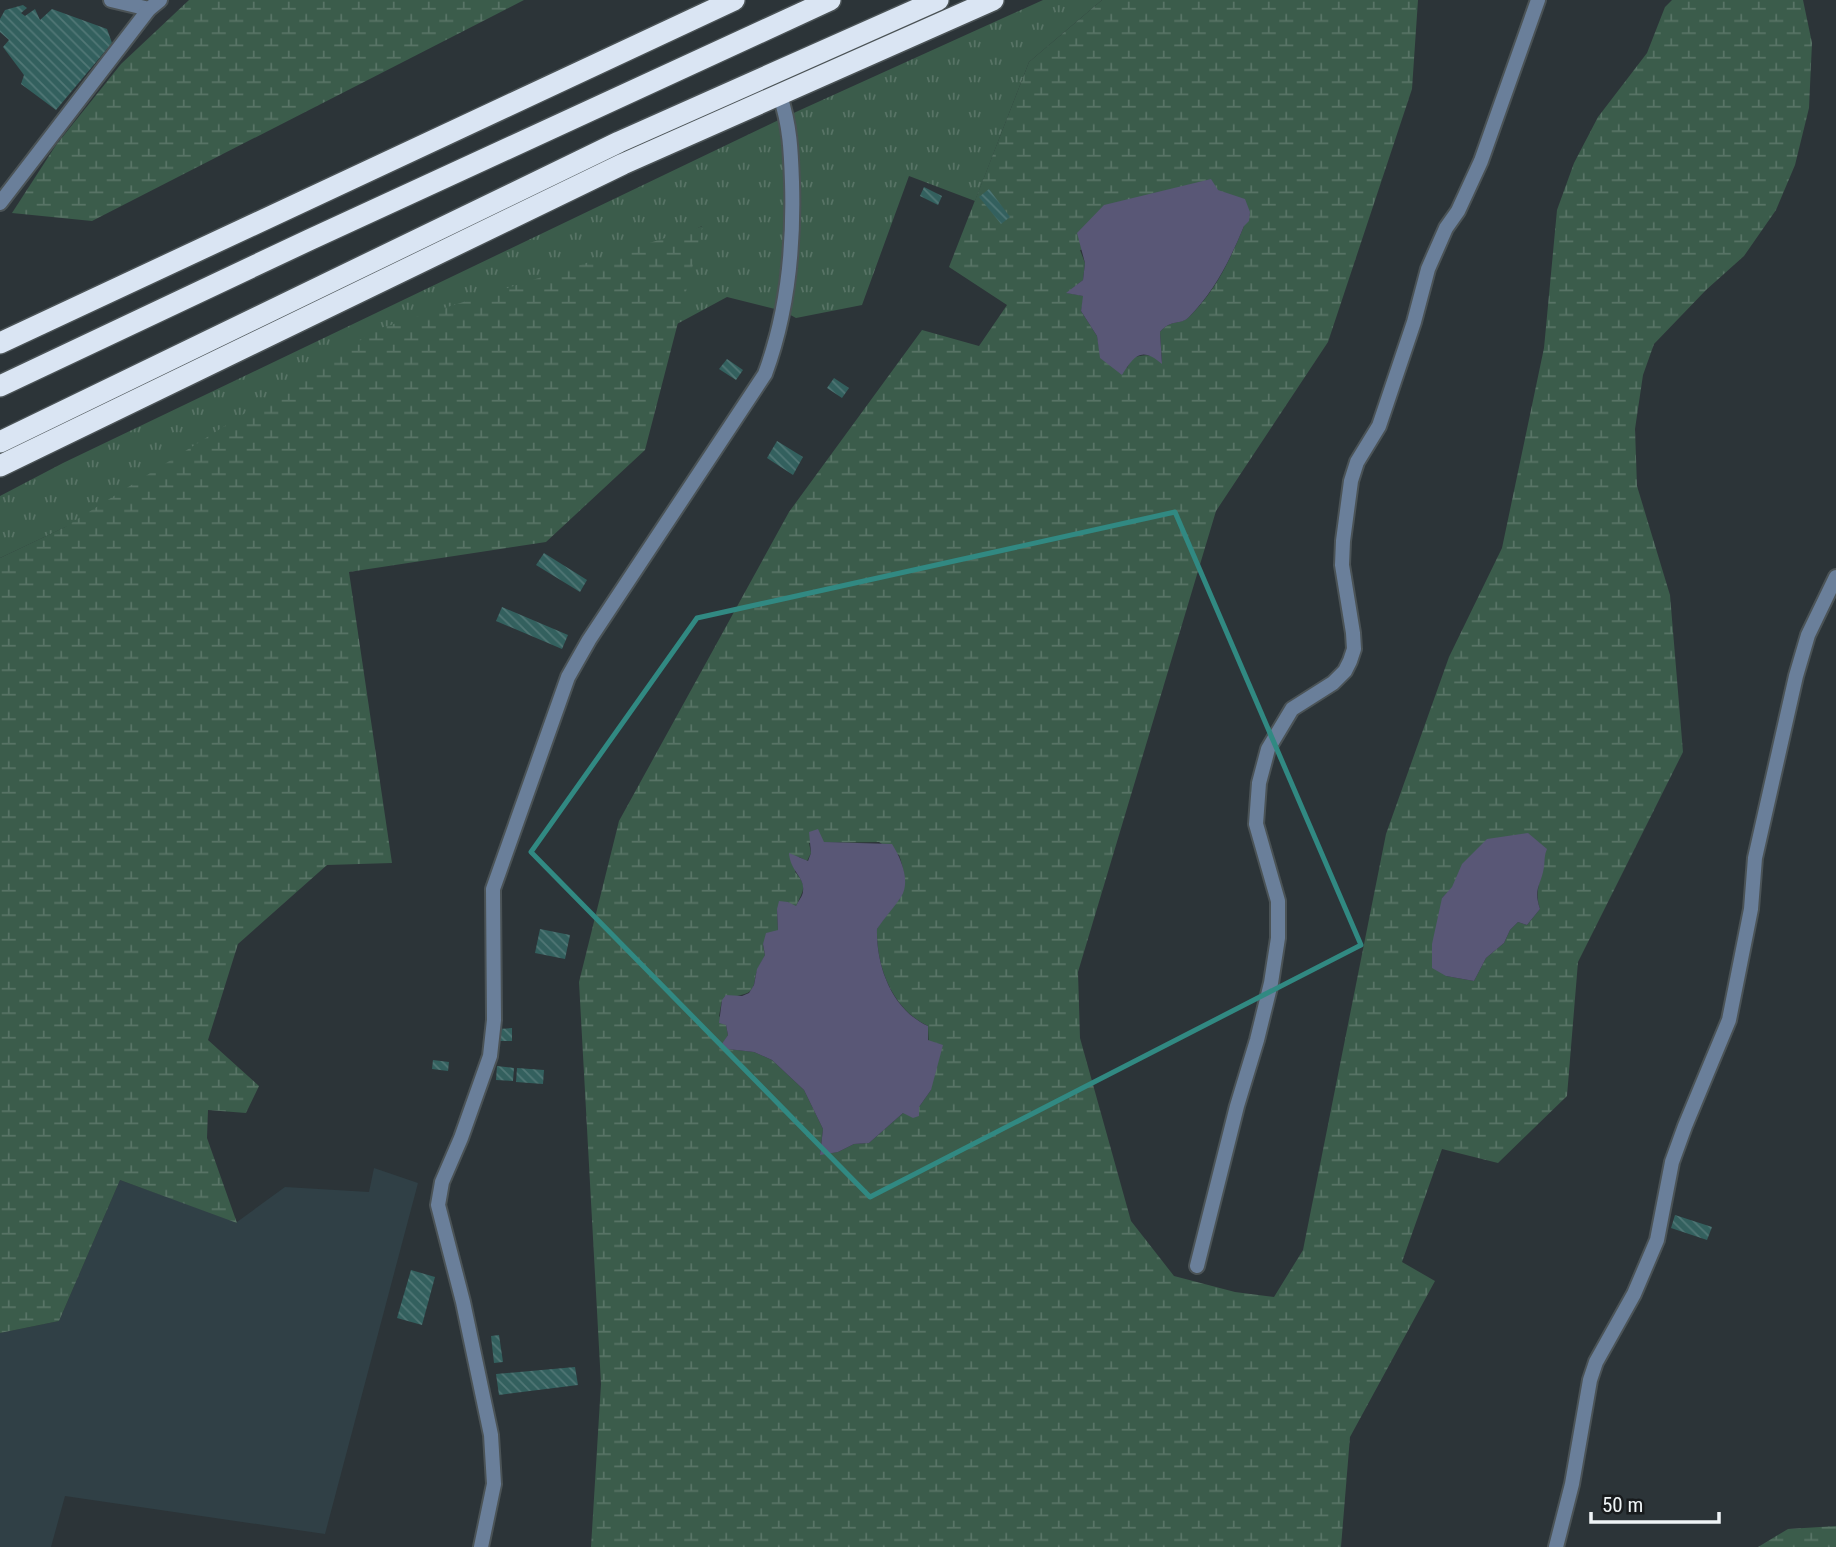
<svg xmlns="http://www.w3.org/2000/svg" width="1836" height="1547" viewBox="0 0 1836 1547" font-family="'Roboto Condensed',sans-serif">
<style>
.built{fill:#304046}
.grass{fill:url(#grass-tufts)}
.wetland{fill:url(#wetland-marsh);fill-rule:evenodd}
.water{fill:#595776}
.building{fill:url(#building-back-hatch)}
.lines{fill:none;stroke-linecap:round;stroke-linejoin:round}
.street-casing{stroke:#4b5356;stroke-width:18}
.highway-casing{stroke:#4b5356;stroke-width:24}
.street{stroke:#6a7f9a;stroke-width:14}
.highway{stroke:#dae5f3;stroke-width:21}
.marked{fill:none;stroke:#318982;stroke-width:5;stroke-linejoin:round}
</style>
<defs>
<pattern id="grass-tufts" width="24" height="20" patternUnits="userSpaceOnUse" patternTransform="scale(1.75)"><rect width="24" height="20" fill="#3b5c4b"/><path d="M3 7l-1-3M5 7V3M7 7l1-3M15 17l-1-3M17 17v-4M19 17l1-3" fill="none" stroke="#587466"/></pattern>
<pattern id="wetland-marsh" width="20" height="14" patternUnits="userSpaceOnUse" patternTransform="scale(1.75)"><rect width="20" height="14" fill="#3b5c4b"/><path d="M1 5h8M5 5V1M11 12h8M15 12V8" fill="none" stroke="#587466"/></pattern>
<pattern id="building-back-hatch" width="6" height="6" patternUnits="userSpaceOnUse" patternTransform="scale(1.75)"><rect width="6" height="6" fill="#33605e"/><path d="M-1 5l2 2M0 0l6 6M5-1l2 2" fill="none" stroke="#517776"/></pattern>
</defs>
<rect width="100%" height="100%" fill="#2c3438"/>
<polygon class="built" points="374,1168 418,1183 325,1534 65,1496 51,1547 0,1547 0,1333 59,1321 120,1180 237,1222 285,1187 369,1192"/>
<polygon class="grass" points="1043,0 1102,0 1029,62 975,201 909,176 862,305 796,318 783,311 727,297 677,324 702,226 0,558 0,496 63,463 787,116"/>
<g class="wetland">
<polygon points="189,0 524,0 92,221 12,213 56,145 121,64"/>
<path d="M1102,0h316l-6,89 -84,253 -112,169 -138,461 2,66 51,183 43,55 61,16 39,5 29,-47 83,-416 63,-177 53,-109 42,-200 13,-138 17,-47 24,-46 49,-64 18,-46 7,-7h131l9,43 -3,65 -14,57 -19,45 -32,46 -38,34 -52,54 -11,31 -8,54 2,57 33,109 13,157 -105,210 -11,134 -69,67 -56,-14 -40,113 33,19 -85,156 -9,110h-750l10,-163 -22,-402 40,-161 170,-309 133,-182 57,16 28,-41 -58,-38 80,-205zM1244,226c-14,34 -29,66 -55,91 -10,9 -17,1 -29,15l2,30c-11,-8 -16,-8 -30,-4l-5,10 -26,-10 -4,-22 -16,-25 3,-15 -17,-3 16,-13 2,-17 -5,-13zM879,842l20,13c14,40 -2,43 -22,74 -1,37 15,80 51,97l3,64 -12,17 -16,6 -34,30 -15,1 -16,8 -18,2 3,-25 -19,-39 -32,-30 -18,-8 -34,-4 8,-13 -2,-10 -7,-9 3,-16c7,-3 24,-5 27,-8 7,-5 5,-14 8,-21 2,-6 6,-11 8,-16l-2,-11 15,-14 -1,-21 19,-2c6,-16 13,-20 -1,-35l4,-15 8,4 4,-8 -2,-10zM1544,856c0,21 -11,31 -4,53l-13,16 -9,-3 -8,8 -6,13 -18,15 -12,23 -28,-5 -4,-78 10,-10z"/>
<polygon points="703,226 645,450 546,542 349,572 392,863 327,865 238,944 208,1040 259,1086 246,1113 208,1110 207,1138 237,1223 120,1180 59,1321 0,1333 0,558 65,527 378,329"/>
<polygon points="1836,1526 1836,1547 1758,1547 1788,1529"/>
</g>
<g class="water">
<path d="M1211,179l7,11 27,9 5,13 -1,9 -5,5c-14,34 -30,66 -55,91 -9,9 -17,1 -29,15l2,32c-21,-18 -28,-8 -40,11l-22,-17 -3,-22 -16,-25 2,-15 -17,-3 17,-13 2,-17 -8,-30 27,-28z"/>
<path d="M818,829l6,13 68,2c9,14 19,38 9,53 -7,11 -17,21 -24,32 -1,37 15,81 51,97v14l15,5 -12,45 -12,17v9l-6,2 -10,-5 -34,30 -15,1 -16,8 -18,3 3,-26 -19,-39 -32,-30 -18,-8 -35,-4 9,-13 -2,-10 -7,-2 3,-23 4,-5 16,1 7,-3 5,-8 3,-16 8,-14 -2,-11 3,-11 12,-3 -1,-21 2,-8 9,1 8,4c2,-5 7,-10 7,-15 2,-14 -13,-20 -14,-38l19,8 3,-8 -2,-21z"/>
<path d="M1528,833l19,16c-3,7 -2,11 -3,18 -3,19 -11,21 -4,42l-13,16 -9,-3 -8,8 -6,13 -18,15 -12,23 -28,-5 -14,-8v-24l10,-46 10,-11 10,-23 25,-25z"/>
</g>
<g class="building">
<polygon points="23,5 27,8 21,13 25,16 35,9 40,20 52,9 107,29 112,43 56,110 21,84 24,75 3,47 9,40 0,32 0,19 5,10"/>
<polygon points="924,187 942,196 938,205 920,196"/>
<polygon points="989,189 1010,217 1001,224 979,197"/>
<polygon points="727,359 743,370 736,380 719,369"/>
<polygon points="834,378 849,388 842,398 827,388"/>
<polygon points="777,441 803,457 793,475 767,458"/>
<polygon points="544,553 587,580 580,592 536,565"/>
<polygon points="502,607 568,635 562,649 496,621"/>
<polygon points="540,929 570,935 565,959 535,953"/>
<polygon points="512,1028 512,1041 499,1041 499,1029"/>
<polygon points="433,1060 449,1062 448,1071 432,1069"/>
<polygon points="497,1066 514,1068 513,1081 496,1080"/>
<polygon points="517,1068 544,1070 543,1084 516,1082"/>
<polygon points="1675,1215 1712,1227 1707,1240 1671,1228"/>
<polygon points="411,1270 435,1277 422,1325 397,1318"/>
<polygon points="499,1335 503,1362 494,1363 491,1336"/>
<polygon points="575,1367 578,1385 499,1395 496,1374"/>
</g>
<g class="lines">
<g class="street-casing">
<g id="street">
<polyline points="111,0 149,9"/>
<polyline points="0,203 149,9 160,0"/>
<polyline points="1197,1266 1237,1106 1257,1040 1271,983 1278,938 1278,901 1256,824 1259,783 1268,749 1292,709 1333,683 1345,671 1350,661 1354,649 1353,633 1342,565 1343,541 1351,481 1357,462 1379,426 1414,322 1428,269 1446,228 1458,211 1481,161 1538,0"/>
<path d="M481,1547l13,-63 -3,-49 -28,-133 -25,-97 4,-23 19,-44 29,-82 4,-36 -1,-131 75,-212 21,-37 176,-266c23,-62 29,-127 27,-192 -1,-30 -2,-57 -12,-86"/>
<polyline points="1556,1547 1572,1484 1590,1380 1596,1362 1634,1294 1657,1240 1672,1162 1685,1126 1729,1020 1751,909 1755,858 1796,676 1808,635 1836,577"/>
</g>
</g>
<g class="highway-casing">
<g id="highway">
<polyline points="0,343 734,0"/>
<polyline points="0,386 309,240 830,0"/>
<polyline points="0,442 619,142 938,0"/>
<polyline points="0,466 623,164 993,0"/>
</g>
</g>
<use href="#street" class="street"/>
<use href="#highway" class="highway"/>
</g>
<path class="marked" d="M1175,512l186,433 -491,252 -339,-345 166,-234z"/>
<path d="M1591 1512v10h128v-10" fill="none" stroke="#eff4f6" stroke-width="3.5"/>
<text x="1602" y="1512" font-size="21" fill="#eff4f6" stroke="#181b1d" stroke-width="5" paint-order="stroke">50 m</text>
</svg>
